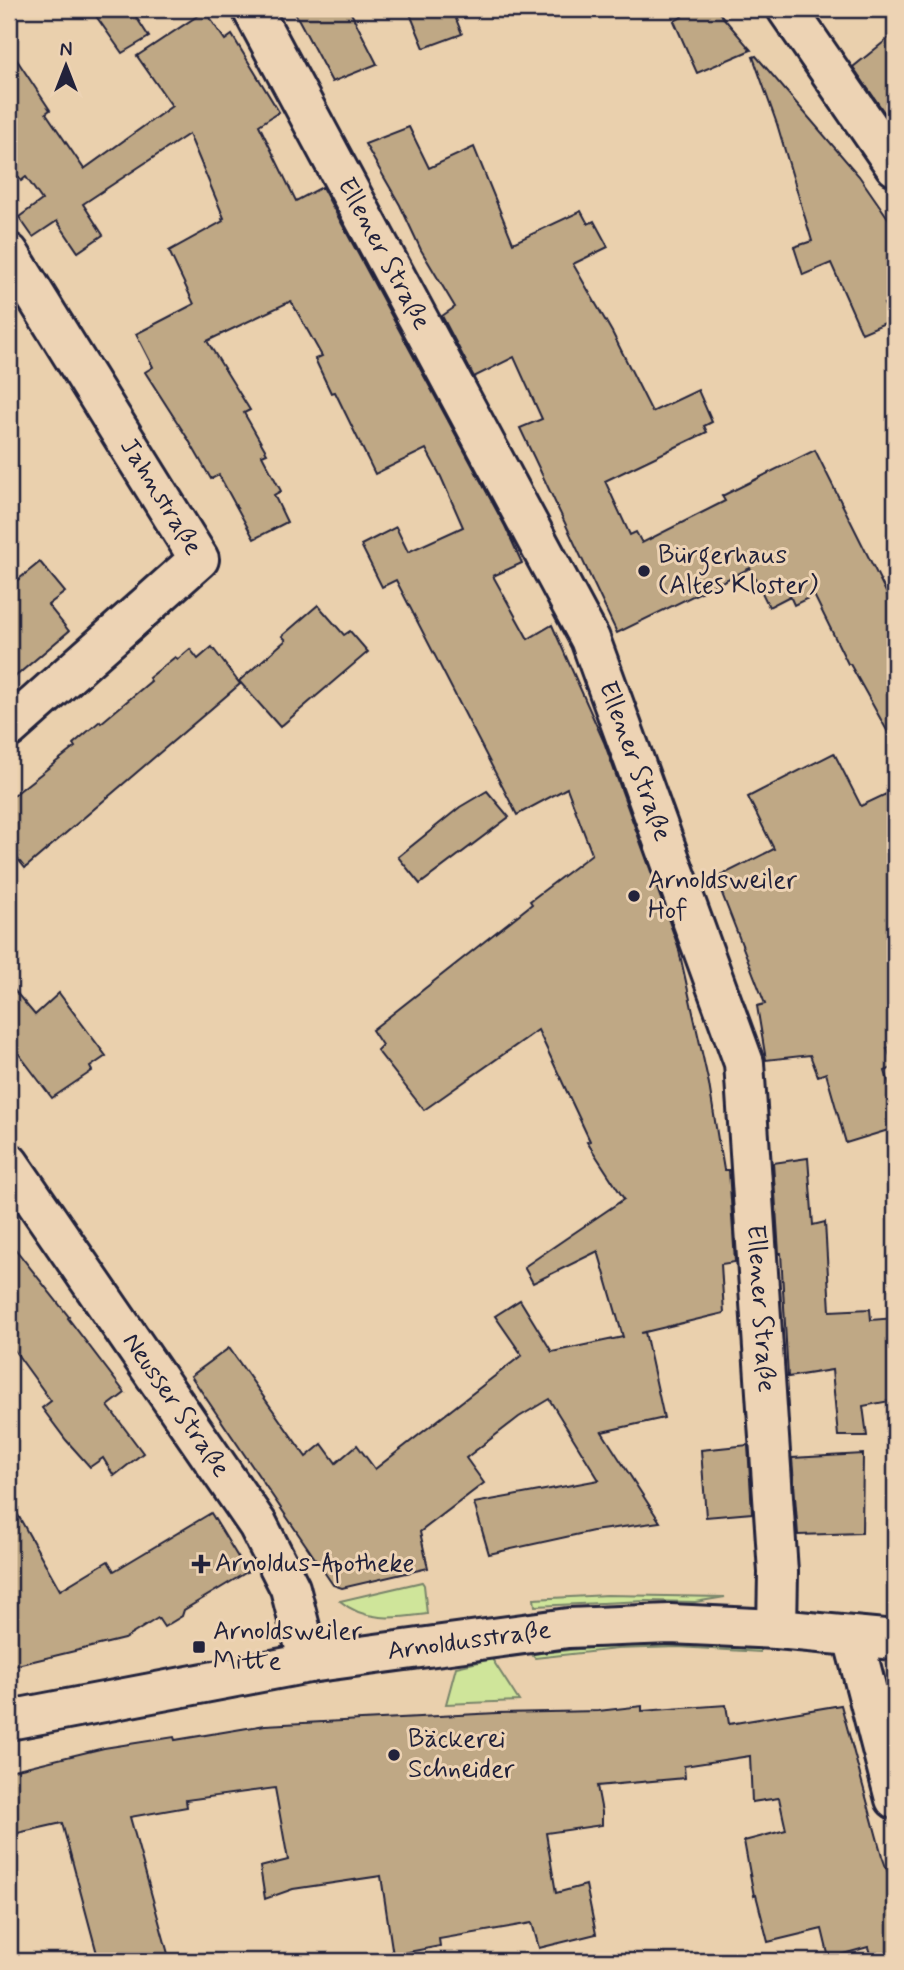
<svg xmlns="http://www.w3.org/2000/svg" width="904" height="1970" viewBox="0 0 904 1970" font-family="Mynerve,sans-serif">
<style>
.green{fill:#cfe59a;stroke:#78846a;stroke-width:2}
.building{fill:#bfa885;stroke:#22223b;stroke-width:2}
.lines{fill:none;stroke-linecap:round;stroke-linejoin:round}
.minor-casing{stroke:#22223b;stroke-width:44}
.tertiary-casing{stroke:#22223b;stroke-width:44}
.secondary-casing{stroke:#22223b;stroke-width:44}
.minor{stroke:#edd3b4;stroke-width:38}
.tertiary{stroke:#edd3b4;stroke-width:38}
.secondary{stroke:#edd3b4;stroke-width:38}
.poi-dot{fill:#22223b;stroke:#edd3b4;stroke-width:2.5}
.labels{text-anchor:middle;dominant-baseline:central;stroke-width:6;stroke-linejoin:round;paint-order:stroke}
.street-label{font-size:26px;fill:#22223b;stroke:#edd3b4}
.poi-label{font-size:26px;fill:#22223b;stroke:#edd3b4;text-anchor:start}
</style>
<rect width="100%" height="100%" fill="#ead0ad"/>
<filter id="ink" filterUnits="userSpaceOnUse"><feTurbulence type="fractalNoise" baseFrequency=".0143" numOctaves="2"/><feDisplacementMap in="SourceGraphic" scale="14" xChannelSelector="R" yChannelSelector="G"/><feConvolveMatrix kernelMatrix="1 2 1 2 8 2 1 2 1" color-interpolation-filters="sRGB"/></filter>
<g filter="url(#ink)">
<g class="green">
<path d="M422,1582l2,3 3,29c-31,4 -61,9 -87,-13z"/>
<polygon points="607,1595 725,1597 695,1602 646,1601 535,1606 534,1599"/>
<polygon points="658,1644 760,1649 760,1652 678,1647 617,1649 535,1658 531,1654 616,1645"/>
<polygon points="492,1659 519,1701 446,1704 456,1667"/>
</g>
<g class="building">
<polygon points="91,9 131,9 149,37 122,53"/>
<polygon points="293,9 349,9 377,64 332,82"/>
<polygon points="408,9 452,9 462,34 424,48"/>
<polygon points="678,9 716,9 751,50 697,73 674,21 682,17"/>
<polygon points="205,11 225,40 232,35 279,112 259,125 296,201 322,187 505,526 522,563 493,576 528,639 552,625 604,742 678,946 709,1084 720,1152 721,1152 724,1170 729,1170 735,1262 721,1264 724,1313 641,1333 645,1332 664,1418 602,1432 660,1522 593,1531 489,1554 474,1503 599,1480 549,1399 519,1417 466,1458 484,1483 420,1532 428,1568 342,1588 333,1585 191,1376 229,1348 306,1457 322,1444 336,1463 357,1445 375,1469 522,1355 495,1316 520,1300 552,1352 623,1337 598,1251 533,1283 524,1267 624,1199 587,1142 590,1141 538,1030 424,1110 377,1050 382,1045 372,1030 532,904 530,901 592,854 567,788 517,815 396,580 382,587 361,545 396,527 408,552 463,527 441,477 426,449 375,474 335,392 331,393 315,359 322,356 291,301 207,341 250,410 244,413 267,453 262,455 281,491 274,495 287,522 254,539 219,475 211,479 188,439 145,372 153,367 136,334 194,304 169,251 223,221 222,219 224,218 189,134 83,204 103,235 78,252 57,221 33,237 19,217 42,200 26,177 21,181 9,162 9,48 50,110 46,113 84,169 172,106 137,56"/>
<polygon points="895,33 895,128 853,67"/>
<polygon points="756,56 859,176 895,228 895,298 884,304 892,320 862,333 831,263 803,275 794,247 812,241 777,124 753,57"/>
<polygon points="409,127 429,168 474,147 513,243 581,211 588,224 594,221 608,247 573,264 612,332 652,412 698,390 712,422 704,426 707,432 605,481 630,535 636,532 642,543 725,501 722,496 815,450 895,610 895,745 850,664 848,664 814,595 794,605 790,596 769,607 750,568 617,633 520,428 542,419 514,357 474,377 442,316 455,307 421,250 400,205 365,144"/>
<polygon points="40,562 65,592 48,605 69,631 9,682 9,587"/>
<polygon points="318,605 344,635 350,631 368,652 280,727 239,681 286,640 282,636"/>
<polygon points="212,647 240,684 25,868 9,848 9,799 75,747 73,744 100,721 101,723 151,681 149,678 175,657 178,659 190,649 198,659"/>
<polygon points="834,753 861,806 886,794 895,814 895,1045 887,1048 894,1067 885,1071 895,1101 895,1128 846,1143 826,1073 818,1076 810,1055 766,1060 757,1006 765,1004 716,878 774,849 748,797"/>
<polygon points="487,791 509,817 420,884 398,857 460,807"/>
<polygon points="9,984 35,1015 59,993 106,1056 90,1067 92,1071 52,1098 9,1041"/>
<polygon points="808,1158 813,1225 825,1222 830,1311 870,1309 871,1320 895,1318 895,1400 863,1406 867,1436 838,1436 832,1370 788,1377 781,1253 779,1253 773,1163"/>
<polygon points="9,1241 69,1317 68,1318 125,1393 108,1406 143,1453 114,1476 103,1458 90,1467 66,1440 42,1408 51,1401 9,1343"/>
<polygon points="748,1445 752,1513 706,1517 701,1450"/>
<polygon points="863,1454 862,1533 798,1535 792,1458"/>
<polygon points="9,1499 60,1590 108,1561 114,1571 211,1513 247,1572 184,1610 182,1616 164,1627 158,1618 124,1639 9,1667"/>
<polygon points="726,1705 729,1724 841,1705 882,1856 895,1892 895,1961 872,1961 868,1947 829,1958 822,1929 768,1942 756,1895 754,1896 744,1841 786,1830 779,1798 752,1802 750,1756 684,1766 685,1778 597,1786 602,1812 602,1825 546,1833 556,1893 586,1885 596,1934 539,1948 532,1923 439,1939 440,1946 393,1955 381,1876 293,1889 265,1899 260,1867 288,1860 275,1788 186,1800 187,1807 130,1817 170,1961 99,1961 62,1823 9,1835 9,1771 104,1748 174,1737 175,1740 265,1725 497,1713 598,1711 642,1706 642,1711"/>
</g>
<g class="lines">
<g class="minor-casing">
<g id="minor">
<path id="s1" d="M252,9l338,630 154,424 34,509 -1,57"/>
<polyline points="787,9 895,166"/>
<path id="s2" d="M9,253l190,306 -190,169"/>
<polyline points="853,1637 895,1799"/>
</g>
</g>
<g class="tertiary-casing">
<g id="tertiary">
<path id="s3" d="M9,1163l249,362 32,63 19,75"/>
</g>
</g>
<g class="secondary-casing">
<g id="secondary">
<path id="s4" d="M9,1720l300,-57 259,-35 102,-4 107,5 118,11"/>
</g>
</g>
<use href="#minor" class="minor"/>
<use href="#tertiary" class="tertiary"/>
<use href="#secondary" class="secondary"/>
</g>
</g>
<g class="poi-dot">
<circle cx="644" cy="571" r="7"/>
<circle cx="634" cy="896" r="7"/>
<path d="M197.5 1553.5h7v7h7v7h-7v7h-7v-7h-7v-7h7z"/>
<rect x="192" y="1640" width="14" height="14" rx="3.5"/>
<circle cx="394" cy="1755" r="7"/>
</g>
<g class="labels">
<g class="street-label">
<text stroke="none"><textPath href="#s1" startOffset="278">Ellener Straße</textPath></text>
<text stroke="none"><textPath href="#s2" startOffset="287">Jahnstraße</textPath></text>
<text stroke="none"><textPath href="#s1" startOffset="845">Ellener Straße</textPath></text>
<text stroke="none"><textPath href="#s1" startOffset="1412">Ellener Straße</textPath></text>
<text stroke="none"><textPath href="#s3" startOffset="294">Neusser Straße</textPath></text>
<text stroke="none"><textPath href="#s4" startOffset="467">Arnoldusstraße</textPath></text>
</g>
<g class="poi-label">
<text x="658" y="556">Bürgerhaus<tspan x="658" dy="30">(Altes Kloster)</tspan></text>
<text x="648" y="881">Arnoldsweiler<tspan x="648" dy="30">Hof</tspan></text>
<text x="215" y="1564">Arnoldus-Apotheke</text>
<text x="213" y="1632">Arnoldsweiler<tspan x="213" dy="30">Mitte</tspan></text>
<text x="408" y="1740">Bäckerei<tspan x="408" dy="30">Schneider</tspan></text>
</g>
</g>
<rect width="904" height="1970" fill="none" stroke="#edd3b4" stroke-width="35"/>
<rect x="18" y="18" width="869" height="1935" fill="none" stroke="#22223b" stroke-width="2.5" filter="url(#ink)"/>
<g transform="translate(66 66)" stroke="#edd3b4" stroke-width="5" paint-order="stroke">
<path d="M0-5L12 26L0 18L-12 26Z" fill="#22223b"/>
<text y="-10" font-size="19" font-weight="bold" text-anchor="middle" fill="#22223b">N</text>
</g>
</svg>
